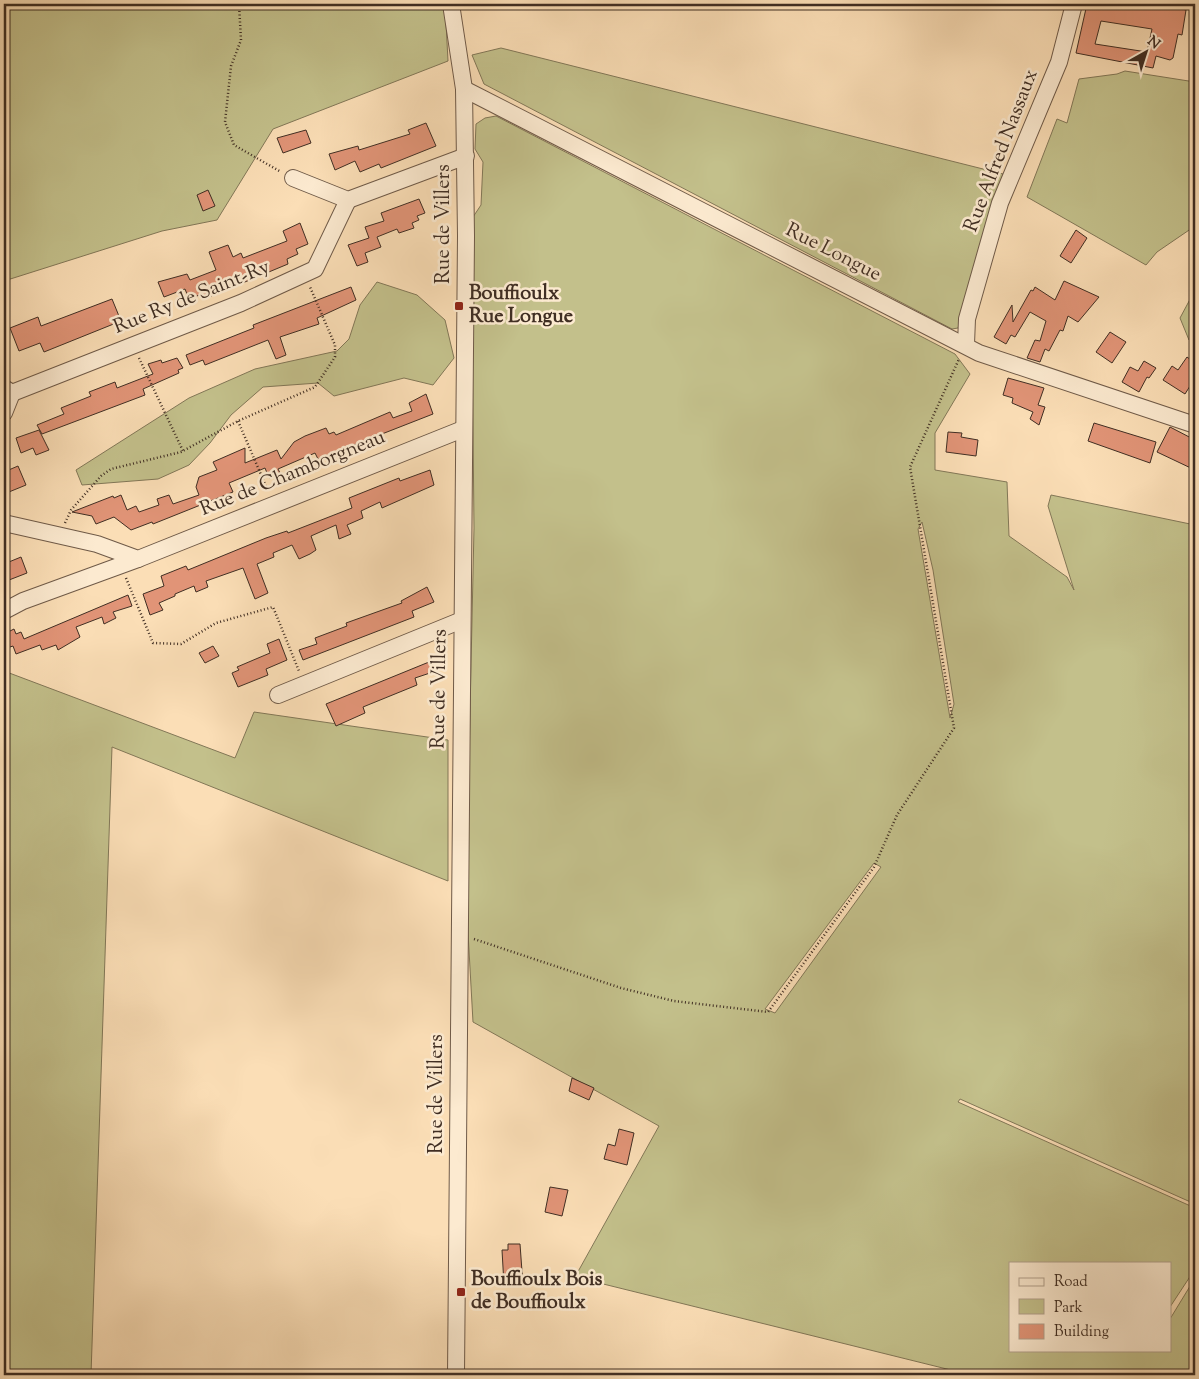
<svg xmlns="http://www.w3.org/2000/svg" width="1199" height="1379" viewBox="0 0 1199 1379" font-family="'Sorts Mill Goudy',serif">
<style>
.green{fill:#c3c08b;stroke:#827757;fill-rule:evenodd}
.building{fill:#e19477;stroke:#402e23;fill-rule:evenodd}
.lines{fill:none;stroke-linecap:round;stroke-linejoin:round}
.minor-casing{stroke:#6f5a48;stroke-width:18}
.path{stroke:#402e23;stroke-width:2.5;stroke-dasharray:1 2.5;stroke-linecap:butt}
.minor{stroke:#fcead0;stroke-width:16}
.poi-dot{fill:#8f2418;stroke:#fcead0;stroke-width:2}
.labels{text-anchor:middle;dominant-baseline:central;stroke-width:5;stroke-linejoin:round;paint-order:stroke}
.street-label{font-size:20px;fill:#402e23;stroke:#fcead0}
.poi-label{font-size:20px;font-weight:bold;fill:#402e23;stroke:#fcead0;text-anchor:start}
</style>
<rect width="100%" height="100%" fill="#fbdeb6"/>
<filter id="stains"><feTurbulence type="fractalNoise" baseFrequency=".004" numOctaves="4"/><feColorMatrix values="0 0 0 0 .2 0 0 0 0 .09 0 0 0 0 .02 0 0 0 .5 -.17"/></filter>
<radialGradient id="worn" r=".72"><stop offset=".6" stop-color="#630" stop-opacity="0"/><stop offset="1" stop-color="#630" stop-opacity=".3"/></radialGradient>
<g class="green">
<polygon points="4,4 445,4 448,61 273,129 217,220 162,231 4,281"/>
<polygon points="501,48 1003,174 958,328 952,329 484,84 472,55"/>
<polygon points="1125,71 1195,82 1195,226 1157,252 1146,265 1027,197 1057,119 1067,123 1079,79 1117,74"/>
<path d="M496,116l459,238 15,20 -35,59v37l72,12 2,54 58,41 7,13 -26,-84 3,-11 144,30v679l-235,-105 -2,3 237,106v61l-25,38v-44h-160v87h160v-31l25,-41v97h-224l-396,-98 84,-151 -186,-104 -7,-126 8,-368 -3,-308 10,-15 2,-43 -8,-13 1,-25 9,-6zM922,522l11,48 21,134 -4,14 -32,-189zM874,863l7,4 -106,146 -10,-4z"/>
<polygon points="377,282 417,295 445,320 454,358 433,385 404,378 334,396 318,383 263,387 231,415 210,443 189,465 158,479 82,485 76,470 189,398 255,369 337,351 349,339 360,305"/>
<polygon points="1195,290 1195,332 1189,340 1180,318"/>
<polygon points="4,671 235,758 254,712 448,740 448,881 112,747 91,1375 4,1375"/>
</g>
<g class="building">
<path d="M1087,4l24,2v-2h16l17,2v-2h18l24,6 -4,25 -4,-1 -5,24 -3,2 -14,-4 -3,12 -77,-15zM1101,21l51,8 -5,23 -52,-8z"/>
<polygon points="426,123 436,146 381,168 379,164 360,172 355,161 335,170 329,154 358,146 359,150 410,134 408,130"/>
<polygon points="306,130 311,143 283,153 277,138"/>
<polygon points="208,190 215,206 203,211 197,195"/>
<polygon points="419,199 425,213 417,216 419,220 412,223 414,228 399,233 397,229 377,237 381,247 365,253 368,262 357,266 348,245 369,238 365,227 384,221 381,213"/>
<polygon points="300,223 308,244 296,249 298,254 287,259 288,264 204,299 202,294 189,299 185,289 164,297 158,282 187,274 190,280 216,270 209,252 228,245 233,257 241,253 243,258 287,241 283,231"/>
<polygon points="1076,230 1087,238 1071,263 1060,256"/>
<polygon points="1064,281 1099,297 1078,322 1068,316 1063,331 1060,330 1049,351 1045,349 1040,362 1027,358 1035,340 1040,341 1046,321 1030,312 1015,337 1011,335 1006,344 994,337 1012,305 1013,322 1031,290 1033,291 1035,287 1055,300"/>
<polygon points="351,287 356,300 317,318 319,324 280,337 286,355 276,359 268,340 205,365 203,360 190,365 186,355 254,328 253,325"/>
<polygon points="112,299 121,321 44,352 40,343 19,351 10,328 38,317 41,326"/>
<polygon points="1110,332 1126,342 1112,363 1096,352"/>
<polygon points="1187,357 1195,363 1195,378 1185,394 1163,380 1172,366 1178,370"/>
<polygon points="177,358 183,368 178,370 179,373 143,389 145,395 42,434 37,425 64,414 61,408 91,396 89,392 115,382 117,388 153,374 148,364 161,360 162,363"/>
<polygon points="1144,361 1156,368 1149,378 1147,377 1139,392 1122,382 1130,367 1138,371"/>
<polygon points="1008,378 1044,388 1038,405 1045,407 1039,425 1030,419 1033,412 1012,403 1013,398 1003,395"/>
<polygon points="426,394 433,414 318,459 315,453 278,469 280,473 269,478 265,468 229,483 233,492 153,524 152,522 131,530 114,517 96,524 92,516 72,512 113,496 114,498 121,495 127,510 136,506 139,512 159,505 157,499 169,495 173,504 199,495 196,487 199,477 217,470 213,462 245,448 245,463 277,450 281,459 294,442 305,436 326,428 329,434 334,432 336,435 390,412 393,418 412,411 409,403"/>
<polygon points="1094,423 1156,442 1150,463 1088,441"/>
<polygon points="1170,427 1195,440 1195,470 1157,452"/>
<polygon points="39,430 49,450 36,455 33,448 21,453 16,438"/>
<polygon points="948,432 962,433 961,437 978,440 976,456 946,452"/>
<polygon points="18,466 26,485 4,494 4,472"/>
<polygon points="430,470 434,485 382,508 380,502 361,511 363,518 347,525 351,534 339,539 336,525 311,536 316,550 310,554 299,559 292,545 273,553 274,557 257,564 268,593 255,599 243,568 206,581 208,587 196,592 194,586 175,594 175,596 159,603 163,610 150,615 143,594 164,586 161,576 186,566 188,570 266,538 287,531 288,533 352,508 349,498 399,478 400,481"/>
<polygon points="21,557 27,573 9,580 7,576 4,578 4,564"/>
<polygon points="427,587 434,602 412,611 414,617 303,660 299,650 317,644 315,638 347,626 346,623 402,603 401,601"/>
<polygon points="128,595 132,606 113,612 116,618 104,624 102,617 76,627 80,637 58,650 56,645 42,650 40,645 16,654 13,646 7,648 4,639 4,634 14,629 16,634 21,632 24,639"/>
<polygon points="279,639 287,660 266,669 268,675 238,687 232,673 239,670 237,667 270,653 267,644"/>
<polygon points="213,646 219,656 205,663 199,653"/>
<polygon points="429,662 433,672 415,678 417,685 363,707 365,713 336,726 326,704"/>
<polygon points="572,1078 594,1088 589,1100 569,1091"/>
<polygon points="619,1129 634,1133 627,1165 604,1159 608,1144 615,1146"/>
<polygon points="550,1187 568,1190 562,1216 545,1212"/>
<polygon points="508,1244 520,1244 523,1285 504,1285 502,1250 508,1250"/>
</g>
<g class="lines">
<g class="minor-casing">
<g id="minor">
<polyline points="451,4 464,89 466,236 456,1375"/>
<polyline points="464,89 979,353 1195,425"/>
<polyline points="293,178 348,200 466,156"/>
<polyline points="966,344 967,319 1000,203 1059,62 1074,4"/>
<polyline points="4,388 12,393 241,303 315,269 348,200"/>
<polyline points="4,413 12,393"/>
<polyline points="4,523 97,544 138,559 463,429"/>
<polyline points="4,611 23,601 138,559"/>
<polyline points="278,695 462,620"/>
</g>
</g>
<g class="path">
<polyline points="239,4 241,40 231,66 225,122 234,145 281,172"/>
<polyline points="139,358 183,451"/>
<polyline points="238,421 268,491"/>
<polyline points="65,523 71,510 101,476 111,469 181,452 238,421 315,387 335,357 335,345 310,287"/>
<polyline points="126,578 153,643 181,644 216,623 273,607 299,671"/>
<polyline points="474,939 621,988 674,1001 768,1012 874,867 897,815 954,728 910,467 959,359"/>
</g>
<use href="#minor" class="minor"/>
</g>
<g class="poi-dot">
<rect x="454" y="301" width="10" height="10" rx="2.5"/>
<rect x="456" y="1287" width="10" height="10" rx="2.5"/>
</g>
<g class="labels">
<g class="street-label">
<text transform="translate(1002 151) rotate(-69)">Rue Alfred Nassaux</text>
<text transform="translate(444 224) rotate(-90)">Rue de Villers</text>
<text transform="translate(833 253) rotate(27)">Rue Longue</text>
<text transform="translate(192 298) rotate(-22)">Rue Ry de Saint-Ry</text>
<text transform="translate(293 474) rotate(-22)">Rue de Chamborgneau</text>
<text transform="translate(440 689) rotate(-89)">Rue de Villers</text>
<text transform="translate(437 1094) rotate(-90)">Rue de Villers</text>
</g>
<g class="poi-label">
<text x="469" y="294">Bouffioulx<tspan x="469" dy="23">Rue Longue</tspan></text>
<text x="471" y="1280">Bouffioulx Bois<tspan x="471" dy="23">de Bouffioulx</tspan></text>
</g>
</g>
<rect width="1199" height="1379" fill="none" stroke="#fbdeb6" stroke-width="20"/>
<rect x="5" y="5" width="1189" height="1369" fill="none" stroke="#402e23" stroke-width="2.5"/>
<rect x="10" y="10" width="1179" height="1359" fill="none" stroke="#402e23"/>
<rect x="1009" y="1262" width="162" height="90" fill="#fcead0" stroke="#b19f8b"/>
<rect x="1019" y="1278" width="25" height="8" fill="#fcead0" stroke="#b19f8b"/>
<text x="1054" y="1286" font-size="15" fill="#402e23">Road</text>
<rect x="1019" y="1299" width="25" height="15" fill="#c3c08b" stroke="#b19f8b"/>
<text x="1054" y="1312" font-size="15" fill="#402e23">Park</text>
<rect x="1019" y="1324" width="25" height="15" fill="#e19477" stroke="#b19f8b"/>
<text x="1054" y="1336" font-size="15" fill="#402e23">Building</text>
<g transform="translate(1146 52) rotate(39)" stroke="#fcead0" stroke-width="4" paint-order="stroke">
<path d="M0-4L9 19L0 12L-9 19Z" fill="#402e23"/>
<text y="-8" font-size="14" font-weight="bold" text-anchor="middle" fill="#402e23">N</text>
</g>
<rect width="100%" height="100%" filter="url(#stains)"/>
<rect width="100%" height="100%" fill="url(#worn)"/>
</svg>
